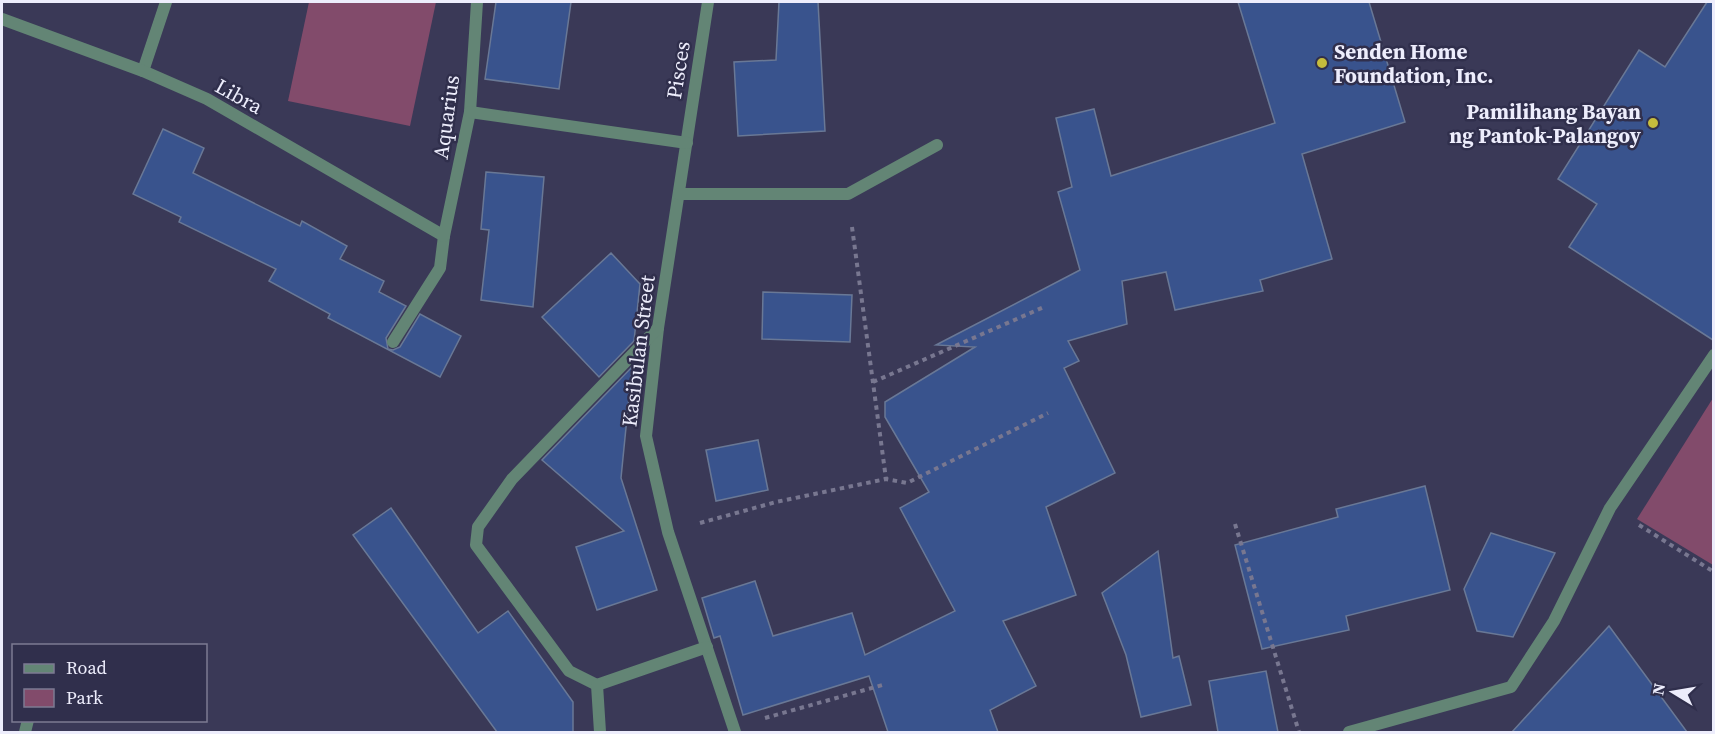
<svg xmlns="http://www.w3.org/2000/svg" width="1715" height="734" viewBox="0 0 1715 734" font-family="'Source Serif 4',serif">
<style>
.green{fill:#824b6b}
.building{fill:#39538d;stroke:#697896;stroke-width:1.5}
.lines{fill:none;stroke-linecap:round;stroke-linejoin:round}
.path{stroke:#787790;stroke-width:4;stroke-dasharray:4.5 4.5;stroke-linecap:butt}
.service{stroke:#638575;stroke-width:12}
.minor{stroke:#638575;stroke-width:12}
.poi-dot{fill:#c6bc3c;stroke:#302f4c;stroke-width:2}
.labels{text-anchor:middle;dominant-baseline:central;stroke-width:5;stroke-linejoin:round;paint-order:stroke}
.poi-label{font-size:21px;font-weight:bold;fill:#ededfc;stroke:#302f4c;text-anchor:start}
.street-label{font-size:21px;fill:#ededfc;stroke:#302f4c}
</style>
<rect width="100%" height="100%" fill="#3a3957"/>
<g class="green">
<polygon points="309,2 436,2 410,126 288,101"/>
<polygon points="1713,398 1714,565 1713,565 1637,519"/>
</g>
<g class="building">
<polygon points="496,2 571,2 559,89 485,79"/>
<polygon points="779,2 818,2 825,131 738,136 734,62 776,60"/>
<polygon points="1238,2 1369,2 1405,122 1302,154 1332,259 1260,280 1263,291 1175,310 1166,272 1122,281 1127,324 1068,341 1079,361 1064,368 1115,473 1046,507 1076,595 1003,621 1036,686 990,710 998,732 888,732 869,676 743,715 720,636 714,638 702,598 755,581 773,636 852,613 865,655 955,611 900,508 929,492 885,417 885,402 975,347 936,345 1080,270 1058,192 1072,187 1056,118 1094,109 1111,176 1275,123"/>
<polygon points="1707,2 1713,2 1713,340 1569,247 1597,204 1558,179 1639,50 1665,67"/>
<polygon points="163,129 204,148 193,173 300,226 302,221 347,246 340,259 384,281 379,292 406,306 386,338 388,349 393,350 400,347 420,314 461,336 440,377 328,318 330,314 269,281 276,269 179,222 181,217 133,194"/>
<polygon points="486,172 544,177 533,307 481,300 489,230 481,229"/>
<polygon points="611,253 640,284 634,341 599,377 542,317"/>
<polygon points="763,292 852,295 850,342 762,339"/>
<polygon points="632,367 621,478 657,590 597,610 576,547 624,531 542,460"/>
<polygon points="758,440 768,490 716,501 706,450"/>
<polygon points="1425,486 1450,590 1346,616 1349,630 1262,649 1235,545 1338,517 1336,509"/>
<polygon points="391,508 478,633 508,611 573,702 573,732 497,732 353,535"/>
<polygon points="1491,533 1555,553 1513,637 1477,631 1464,589"/>
<polygon points="1158,551 1173,658 1179,656 1191,705 1141,717 1126,655 1102,593"/>
<polygon points="1609,626 1687,732 1512,732"/>
<polygon points="1266,671 1278,732 1218,732 1209,681"/>
</g>
<g class="lines">
<g class="path">
<polyline points="852,227 886,479"/>
<polyline points="873,382 1044,307"/>
<polyline points="700,523 776,502 886,479 907,483 1048,413"/>
<polyline points="1235,524 1299,732"/>
<polyline points="1639,525 1714,572"/>
<polyline points="765,718 886,684"/>
</g>
<g class="service">
<polyline points="143,71 166,2"/>
<polyline points="393,342 440,268 444,236"/>
</g>
<g class="minor">
<polyline points="708,2 658,328 646,436 668,532 735,732"/>
<polyline points="2,19 143,71 207,99 444,236 470,112 477,2"/>
<polyline points="470,112 687,143"/>
<polyline points="679,194 848,194 937,145"/>
<polyline points="658,328 512,479 478,527 476,545 569,671 597,685 707,647"/>
<polyline points="597,685 600,732"/>
<polyline points="25,732 28,720"/>
<polyline points="1349,732 1511,687 1554,621 1610,508 1714,355"/>
</g>
</g>
<g class="poi-dot">
<circle cx="1322" cy="63" r="6"/>
<circle cx="1653" cy="123" r="6"/>
</g>
<g class="labels">
<g class="poi-label">
<text x="1334" y="51">Senden Home<tspan x="1334" dy="24">Foundation, Inc.</tspan></text>
<text x="1641" y="111" text-anchor="end">Pamilihang Bayan<tspan x="1641" dy="24">ng Pantok-Palangoy</tspan></text>
</g>
<g class="street-label">
<text transform="translate(678 70) rotate(-81)">Pisces</text>
<text transform="translate(239 96) rotate(29)">Libra</text>
<text transform="translate(446 117) rotate(-82)">Aquarius</text>
<text transform="translate(638 351) rotate(-83)">Kasibulan Street</text>
</g>
</g>
<rect width="1715" height="734" fill="none" stroke="#ededfc" stroke-width="6"/>
<rect x="12" y="644" width="195" height="78" fill="#302f4c" stroke="#7c7b92" stroke-width="1.5"/>
<rect x="24" y="664" width="30" height="9" fill="#638575" stroke="#7c7b92" stroke-width="1.5"/>
<text x="66" y="674" font-size="18" fill="#ededfc">Road</text>
<rect x="24" y="689" width="30" height="18" fill="#824b6b" stroke="#7c7b92" stroke-width="1.5"/>
<text x="66" y="704" font-size="18" fill="#ededfc">Park</text>
<g transform="translate(1673 692) rotate(281)" stroke="#302f4c" stroke-width="4.5" paint-order="stroke">
<path d="M0-4.5L10 22L0 15L-10 22Z" fill="#ededfc"/>
<text y="-9" font-size="16" font-weight="bold" text-anchor="middle" fill="#ededfc">N</text>
</g>
</svg>
